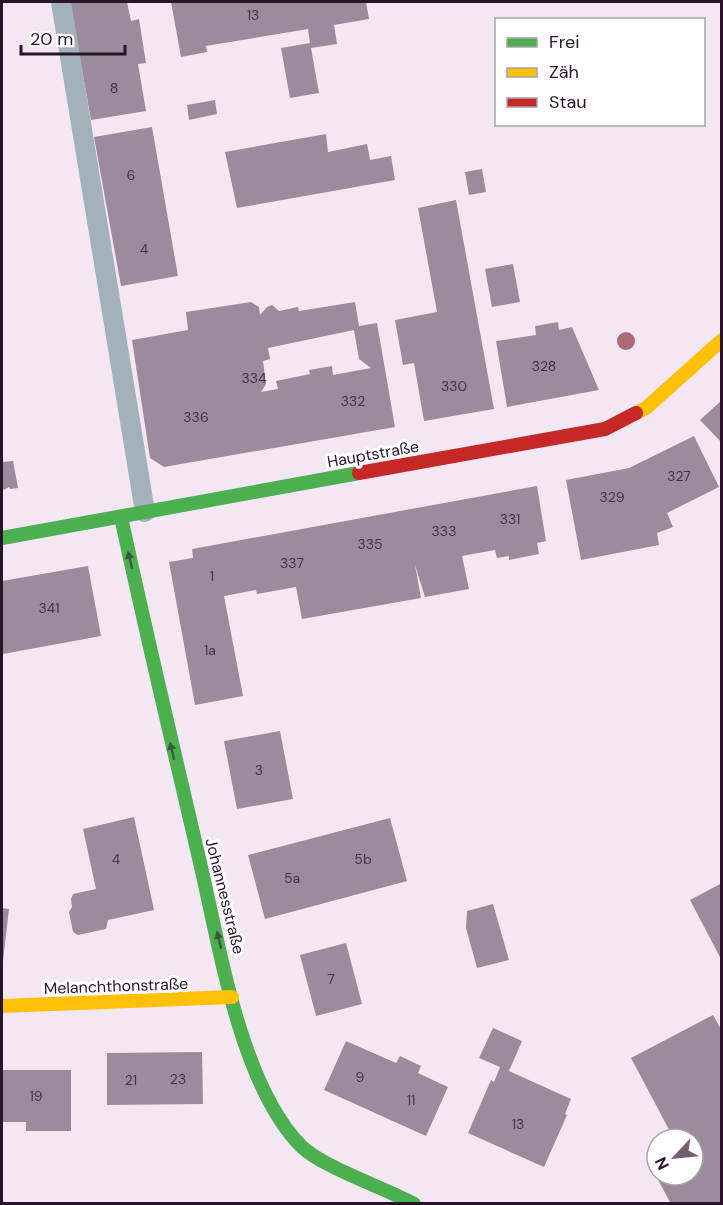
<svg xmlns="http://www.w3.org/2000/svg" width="723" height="1205" viewBox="0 0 723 1205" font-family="'DM Sans',sans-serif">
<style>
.building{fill:#9b8c9b;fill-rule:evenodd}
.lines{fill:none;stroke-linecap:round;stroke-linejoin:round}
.lane{stroke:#a3b2b8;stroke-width:20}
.fast{stroke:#4caf50;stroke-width:14}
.slow{stroke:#ffc107;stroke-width:14}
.jam{stroke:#c62828;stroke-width:14}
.tree{fill:#ab6974}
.oneway{fill:#395a3b}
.labels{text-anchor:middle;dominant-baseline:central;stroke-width:6;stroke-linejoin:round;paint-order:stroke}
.number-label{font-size:14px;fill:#463246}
.street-label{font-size:16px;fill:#29142a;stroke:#fff}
</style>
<rect width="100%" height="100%" fill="#f4e7f4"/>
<g class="building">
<polygon points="70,2 127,2 131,21 139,19 146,63 138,64 146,111 91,120"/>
<polygon points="171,2 366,2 369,19 334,25 337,44 311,48 319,93 290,98 281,48 310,43 308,29 206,46 207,52 181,57"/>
<polygon points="215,100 217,114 189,120 187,105"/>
<polygon points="152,127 178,276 121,286 94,137"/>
<polygon points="326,134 328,152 367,144 370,160 391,156 395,180 237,208 225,152"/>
<polygon points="482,169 486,192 469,195 465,172"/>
<polygon points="456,200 494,409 424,421 414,363 403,365 395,320 437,312 418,208"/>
<polygon points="513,264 520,302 492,307 485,269"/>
<path d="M251,302l8,5 1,8 7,-8 5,-2 7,6 19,-4 1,4 56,-9 4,24 18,-3 18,104 -231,40 -14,-9 -18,-118 56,-10 -2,-18zM354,330l5,29 12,9 -38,7 -1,-9 -23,4 1,4 -34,7 2,8 -17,3 5,-8 -3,-23 7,-2 -2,-11z"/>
<polygon points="558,322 559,330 572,327 599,390 507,407 496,341 536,335 535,326"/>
<polygon points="722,400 722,443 700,420"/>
<polygon points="694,436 719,487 667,513 673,527 657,533 659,545 581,560 566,480 629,468"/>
<polygon points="13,461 18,488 10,489 9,487 4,490 2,488 2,462"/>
<polygon points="537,486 546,541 537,543 539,554 509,560 509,556 497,558 495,550 462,556 469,589 425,597 415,565 421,598 302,619 296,587 257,594 256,590 224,596 243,696 195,705 169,562 193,558 192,549"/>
<polygon points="88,566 101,636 3,654 2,581"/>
<polygon points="280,731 293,799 237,809 224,741"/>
<polygon points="134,817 154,910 108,920 106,929 78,935 73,932 69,912 72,907 71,899 73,894 96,889 83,829"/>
<polygon points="390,818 407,881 265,919 248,855"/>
<polygon points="722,883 722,961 690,900"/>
<polygon points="493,904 509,960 477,968 466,928 467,911"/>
<polygon points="2,908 9,909 3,961 2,961"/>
<polygon points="346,943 362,1004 316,1016 300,955"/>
<polygon points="713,1015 722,1031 722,1204 671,1204 648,1161 657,1156 657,1175 693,1175 693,1139 674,1139 631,1058"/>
<polygon points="493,1028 522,1041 509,1071 571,1099 565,1114 567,1115 544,1167 468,1133 491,1080 494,1082 500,1067 479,1058"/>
<polygon points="346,1041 396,1063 400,1056 421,1066 418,1073 448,1087 426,1136 324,1090"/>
<polygon points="202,1052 203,1104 107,1105 107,1053"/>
<polygon points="2,1070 71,1070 71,1131 26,1131 26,1122 2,1122"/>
</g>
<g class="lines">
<polyline class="lane" points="61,2 145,512"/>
<g class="fast">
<path d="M121,517c25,117 53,233 80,350 19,82 40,218 100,279 21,21 84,42 113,58"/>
<polyline points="2,538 359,473"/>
</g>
<g class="slow">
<polyline points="636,413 646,408 722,340"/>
<polyline points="2,1006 232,997"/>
</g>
<polyline class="jam" points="359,473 605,429 636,413"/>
</g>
<circle class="tree" cx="626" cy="341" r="9"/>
<defs><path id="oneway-solid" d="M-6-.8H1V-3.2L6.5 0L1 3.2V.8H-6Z" transform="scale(1.5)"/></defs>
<g class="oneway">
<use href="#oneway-solid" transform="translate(130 560) rotate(-103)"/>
<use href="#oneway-solid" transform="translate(172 751) rotate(-104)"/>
<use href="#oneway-solid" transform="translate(219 940) rotate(-104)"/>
</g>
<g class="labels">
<g class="number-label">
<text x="253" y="15">13</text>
<text x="114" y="88">8</text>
<text x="131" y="175">6</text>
<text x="144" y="249">4</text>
<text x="544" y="366">328</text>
<text x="254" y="378">334</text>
<text x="454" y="386">330</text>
<text x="353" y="401">332</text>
<text x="196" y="417">336</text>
<text x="679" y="476">327</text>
<text x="612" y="497">329</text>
<text x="510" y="519">331</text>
<text x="444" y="531">333</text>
<text x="370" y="544">335</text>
<text x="292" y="563">337</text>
<text x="212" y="576">1</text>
<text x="49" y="608">341</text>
<text x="210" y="650">1a</text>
<text x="259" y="770">3</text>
<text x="116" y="859">4</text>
<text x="363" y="859">5b</text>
<text x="292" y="878">5a</text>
<text x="331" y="979">7</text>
<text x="360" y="1077">9</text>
<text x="178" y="1079">23</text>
<text x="131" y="1080">21</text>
<text x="36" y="1096">19</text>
<text x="411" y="1100">11</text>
<text x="518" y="1124">13</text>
</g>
<g class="street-label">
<text transform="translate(373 454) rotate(-10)">Hauptstraße</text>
<text transform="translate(225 896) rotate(76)">Johannesstraße</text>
<text transform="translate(116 986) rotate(-2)">Melanchthonstraße</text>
</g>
</g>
<rect width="723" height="1205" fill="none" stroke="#29142a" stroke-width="6"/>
<rect x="495" y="18" width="210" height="108" fill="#ffffff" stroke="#a9a1aa" stroke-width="1.5"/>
<rect x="507" y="38" width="30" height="9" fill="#4caf50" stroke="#a9a1aa" stroke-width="1.5"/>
<text x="549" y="48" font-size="18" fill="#29142a">Frei</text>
<rect x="507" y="68" width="30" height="9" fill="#ffc107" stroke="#a9a1aa" stroke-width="1.5"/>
<text x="549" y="78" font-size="18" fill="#29142a">Zäh</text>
<rect x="507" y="98" width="30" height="9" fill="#c62828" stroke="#a9a1aa" stroke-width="1.5"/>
<text x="549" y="108" font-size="18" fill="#29142a">Stau</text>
<g transform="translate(675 1157) rotate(244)"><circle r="28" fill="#ffffff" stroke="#a9a1aa" stroke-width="1.5"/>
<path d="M0-4.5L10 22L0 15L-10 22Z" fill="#705e71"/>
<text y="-9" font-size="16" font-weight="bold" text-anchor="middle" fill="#29142a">N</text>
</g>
<path d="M21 45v9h104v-9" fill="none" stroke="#29142a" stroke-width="3"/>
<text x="30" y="45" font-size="18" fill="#29142a" stroke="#ffffff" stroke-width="4.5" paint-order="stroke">20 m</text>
</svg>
